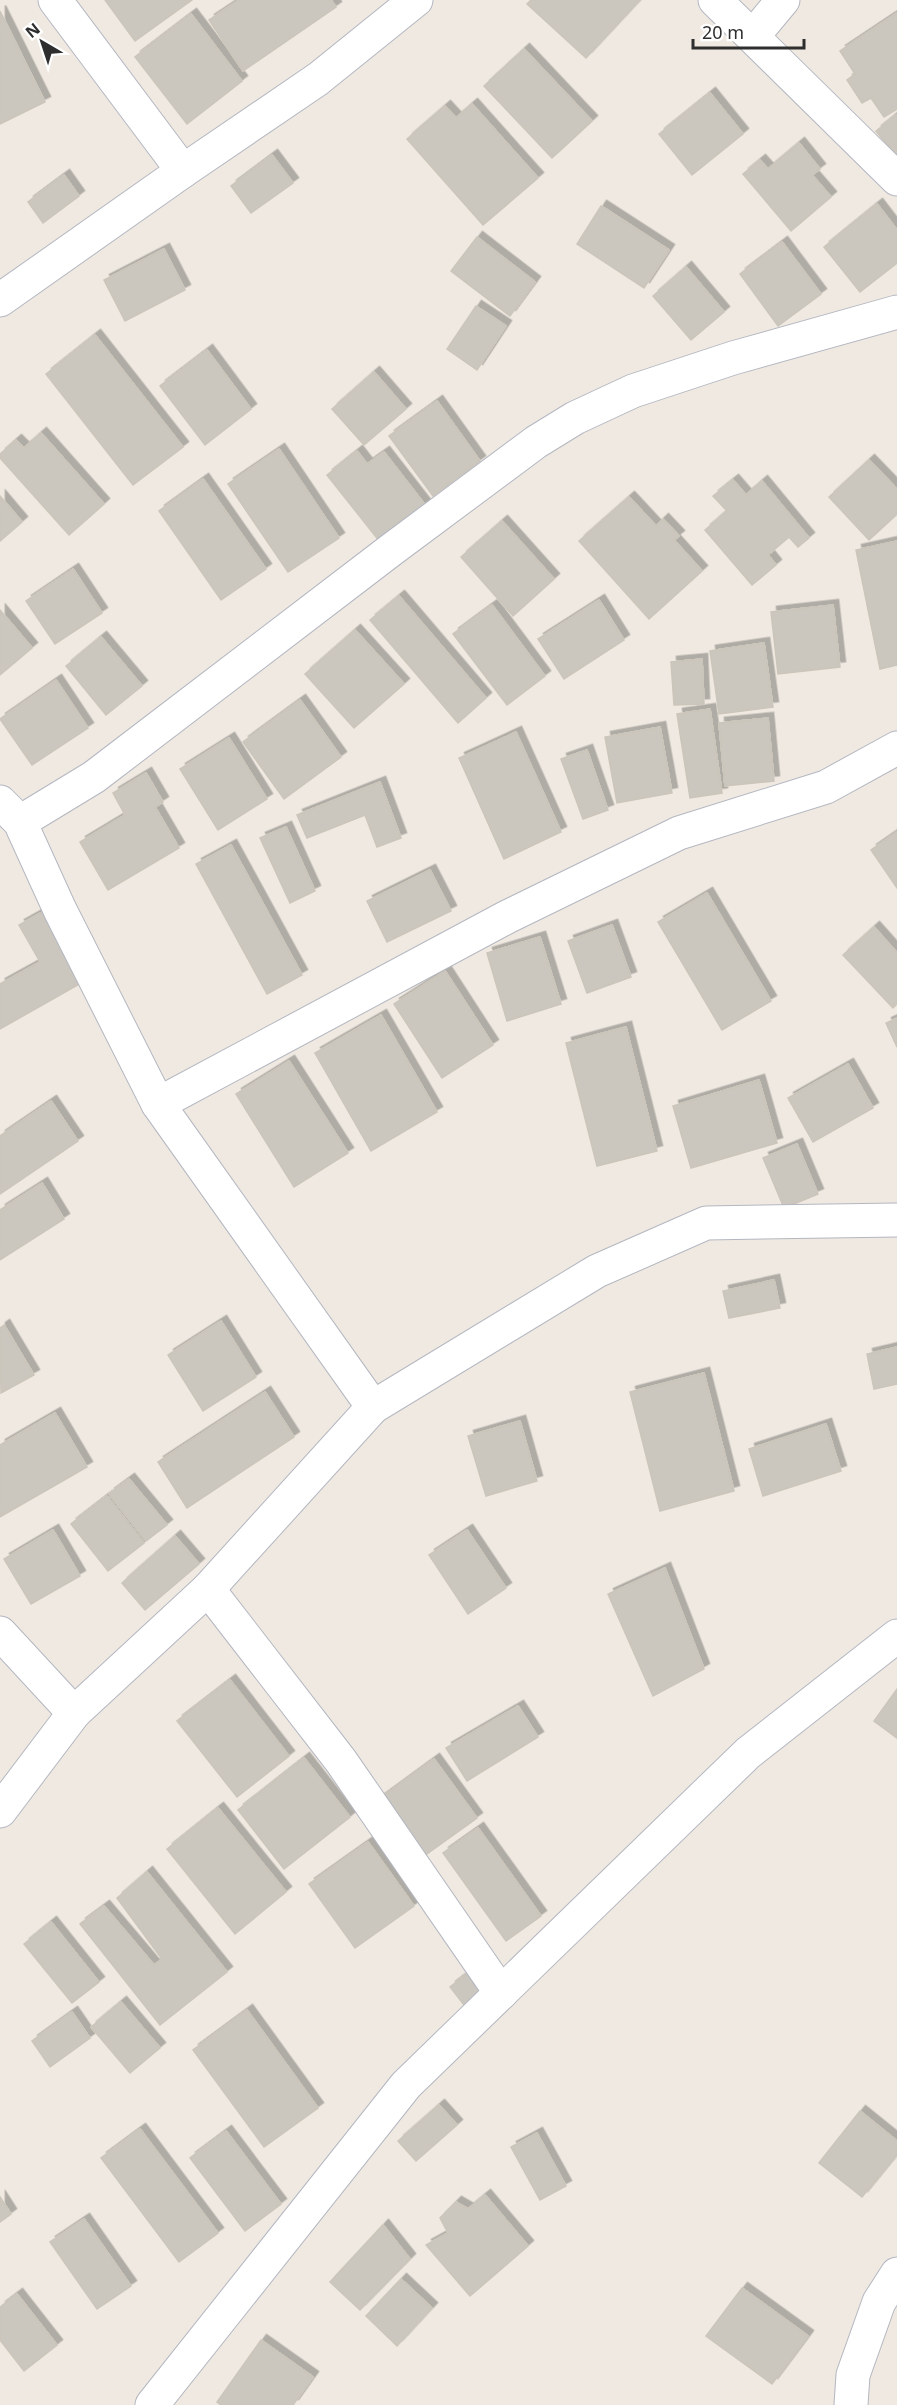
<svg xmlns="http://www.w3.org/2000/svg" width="897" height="2405" viewBox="0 0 897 2405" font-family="'Noto Sans',sans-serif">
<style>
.building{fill:#cbc7bf;stroke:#cbc5ba;stroke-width:1.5;filter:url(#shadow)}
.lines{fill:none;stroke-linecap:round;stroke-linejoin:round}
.minor-casing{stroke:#b4b7c1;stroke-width:35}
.minor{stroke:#fff;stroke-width:33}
</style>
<defs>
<filter id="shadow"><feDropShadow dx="5.5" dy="-5.5" stdDeviation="0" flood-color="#0004"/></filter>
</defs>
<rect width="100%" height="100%" fill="#efe9e1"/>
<g class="building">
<polygon points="105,0 192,0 135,41"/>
<polygon points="239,0 331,0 336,7 243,71 209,20"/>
<polygon points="531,0 640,0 586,58 527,4"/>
<polygon points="0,11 45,102 0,124"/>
<polygon points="897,13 897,109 884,117 871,98 862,103 847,80 855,74 840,51"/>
<polygon points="191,14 242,81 187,124 135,57"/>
<polygon points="524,49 592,121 552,158 484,86"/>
<polygon points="710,93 743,134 692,175 659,134"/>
<polygon points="472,104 538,178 483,225 407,139 445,106 456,118"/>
<polygon points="896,115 897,116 897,157 876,131"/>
<polygon points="799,143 820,169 812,175 831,197 791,231 743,174 760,160 768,169"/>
<polygon points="272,155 293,183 251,213 231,186"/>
<polygon points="64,175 79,196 43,223 28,202"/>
<polygon points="877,204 897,230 897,263 860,292 824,247"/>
<polygon points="601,206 669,250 644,288 577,244"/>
<polygon points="477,237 535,282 510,316 451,271"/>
<polygon points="782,242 821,294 778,326 740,274"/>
<polygon points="164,249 185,290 125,321 104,280"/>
<polygon points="686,267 724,312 691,340 653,296"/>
<polygon points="476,306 506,326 477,370 447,349"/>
<polygon points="95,335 183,447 133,485 46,374"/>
<polygon points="207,350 251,409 205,445 160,386"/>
<polygon points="374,372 406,409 364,445 332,409"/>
<polygon points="437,401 480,461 433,496 389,436"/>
<polygon points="41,433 104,504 69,535 0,458 0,454 16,440 24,448"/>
<polygon points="279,449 339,538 288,572 228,484"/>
<polygon points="357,451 367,464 384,452 426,506 380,542 327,475"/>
<polygon points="869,460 897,489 897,514 869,540 829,497"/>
<polygon points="203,479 266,569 221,600 159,511"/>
<polygon points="733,480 746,495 762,481 809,538 798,547 789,537 768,555 776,565 752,585 705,530 727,511 713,496"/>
<polygon points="0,496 22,522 0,541"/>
<polygon points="629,497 656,526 663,519 679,536 674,540 702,571 649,619 579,541"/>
<polygon points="502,521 554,579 513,616 461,557"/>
<polygon points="897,541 897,665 880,669 856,550"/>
<polygon points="73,569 102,613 55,644 26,601"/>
<polygon points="399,596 486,698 458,723 370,620"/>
<polygon points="599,600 624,640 564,679 538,639"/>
<polygon points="492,605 545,676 507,705 453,634"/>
<polygon points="833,605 840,667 778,674 771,612"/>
<polygon points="0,610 32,648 0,675"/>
<polygon points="355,630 404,684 354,728 305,674"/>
<polygon points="101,637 142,686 106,715 66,666"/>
<polygon points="764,643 773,707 719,714 710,651"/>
<polygon points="702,659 704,704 674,705 671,662"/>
<polygon points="56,680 88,728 32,765 0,719"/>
<polygon points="300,700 341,757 284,799 243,742"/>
<polygon points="710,709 722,793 690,798 677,714"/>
<polygon points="768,718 774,781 725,786 719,723"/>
<polygon points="660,727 672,793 617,803 605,737"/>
<polygon points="516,732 561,832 504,859 459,758"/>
<polygon points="229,738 267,799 218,830 180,769"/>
<polygon points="587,750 608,810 583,819 561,759"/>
<polygon points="146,773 163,802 155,807 179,848 108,890 80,842 125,815 113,793"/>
<polygon points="380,782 401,838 377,847 365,815 307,838 297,815"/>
<polygon points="286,827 315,891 290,903 260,838"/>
<polygon points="897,832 897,888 871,850"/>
<polygon points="231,845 302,975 267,994 196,864"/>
<polygon points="430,870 451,911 387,942 367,901"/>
<polygon points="707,893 771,1001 722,1030 658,922"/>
<polygon points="44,911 83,982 0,1029 0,984 40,962 19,925"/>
<polygon points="612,925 631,977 587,993 568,941"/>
<polygon points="874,927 897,953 897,1004 893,1008 843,955"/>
<polygon points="540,937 561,1004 507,1021 487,953"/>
<polygon points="445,971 493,1045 442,1078 394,1004"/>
<polygon points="381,1015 437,1112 371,1151 315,1053"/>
<polygon points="897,1018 897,1047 886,1023"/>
<polygon points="626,1027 657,1151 597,1166 566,1043"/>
<polygon points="289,1061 348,1153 294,1187 236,1094"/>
<polygon points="848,1064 873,1108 813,1142 788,1098"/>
<polygon points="759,1080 777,1143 691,1168 673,1106"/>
<polygon points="51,1101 78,1141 0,1194 0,1136"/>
<polygon points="797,1144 818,1194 784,1208 763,1158"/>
<polygon points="42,1183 64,1219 0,1260 0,1210"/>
<polygon points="774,1280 780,1308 729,1318 723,1291"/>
<polygon points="221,1321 256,1377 203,1411 168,1355"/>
<polygon points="4,1325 34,1375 1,1393 0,1328"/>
<polygon points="897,1347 897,1384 874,1389 867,1354"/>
<polygon points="704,1373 734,1491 660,1511 630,1392"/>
<polygon points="265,1392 294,1437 187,1508 158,1462"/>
<polygon points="55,1413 87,1467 0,1517 0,1445"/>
<polygon points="520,1421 537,1481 486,1496 468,1436"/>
<polygon points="826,1424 841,1471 763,1496 749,1449"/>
<polygon points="129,1479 167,1525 146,1541 109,1494"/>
<polygon points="107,1496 144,1543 108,1571 71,1524"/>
<polygon points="53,1530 80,1576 31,1604 4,1559"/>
<polygon points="467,1530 506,1588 468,1614 429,1555"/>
<polygon points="175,1536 199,1564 145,1610 122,1583"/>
<polygon points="665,1568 704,1669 653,1696 608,1594"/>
<polygon points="230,1680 289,1756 237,1797 177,1721"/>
<polygon points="897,1689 897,1738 874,1721"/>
<polygon points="518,1706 538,1737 467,1781 446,1748"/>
<polygon points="304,1758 350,1817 284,1869 238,1810"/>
<polygon points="434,1759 477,1818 420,1859 377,1801"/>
<polygon points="218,1808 286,1892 235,1934 167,1849"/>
<polygon points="478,1828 541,1916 506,1941 443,1853"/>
<polygon points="368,1842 414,1906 355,1948 309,1884"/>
<polygon points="147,1872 227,1972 160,2025 80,1924 104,1906 154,1965 162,1959 117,1898"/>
<polygon points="51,1922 99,1982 72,2003 24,1944"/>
<polygon points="472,1970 486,1988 464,2005 450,1987"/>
<polygon points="121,2002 160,2048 130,2073 91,2027"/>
<polygon points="247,2010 318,2108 264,2147 193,2050"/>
<polygon points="72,2012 90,2038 50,2067 32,2041"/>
<polygon points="439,2105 457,2125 416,2161 398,2141"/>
<polygon points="860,2111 897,2141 897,2154 862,2197 819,2163"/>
<polygon points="140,2129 218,2233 179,2262 101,2158"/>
<polygon points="226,2131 281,2204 245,2231 190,2158"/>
<polygon points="537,2133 566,2186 540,2200 511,2147"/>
<polygon points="485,2195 528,2246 470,2296 426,2245 448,2233 440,2218 456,2202 468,2209"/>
<polygon points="0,2197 11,2214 0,2222"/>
<polygon points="84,2219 131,2286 97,2309 50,2242"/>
<polygon points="383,2225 410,2259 360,2310 330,2282"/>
<polygon points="401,2279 432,2308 397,2346 366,2316"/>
<polygon points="742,2288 808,2336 772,2384 706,2336"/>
<polygon points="17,2294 57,2345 24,2371 0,2340 0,2307"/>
<polygon points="261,2340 313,2377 293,2405 221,2405 217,2402"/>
</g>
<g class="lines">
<g class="minor-casing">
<g id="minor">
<polyline points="55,0 183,171"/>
<polyline points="715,0 897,179"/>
<polyline points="753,36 783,0"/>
<polyline points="0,300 183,171 318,79 416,0"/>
<polyline points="0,802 20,822 60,910 158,1104 373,1407"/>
<polyline points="20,822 94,777 391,550 536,442 575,418 633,391 733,358 897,312"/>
<polyline points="158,1104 507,917 679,833 826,787 897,748"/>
<polyline points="208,1589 341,1761 501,1993"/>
<polyline points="0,1633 74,1713"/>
<polyline points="0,1811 74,1713 208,1589 373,1407 597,1271 706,1223 897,1220"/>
<polyline points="152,2405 406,2085 748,1753 897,1636"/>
<polyline points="851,2405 853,2375 879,2302 897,2274"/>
</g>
</g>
<use href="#minor" class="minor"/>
</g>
<g transform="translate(42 42) rotate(321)" stroke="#ffffff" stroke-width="4.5" paint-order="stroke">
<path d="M0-4.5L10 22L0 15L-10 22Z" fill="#2e2e2e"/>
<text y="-9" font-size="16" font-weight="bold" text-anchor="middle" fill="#2e2e2e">N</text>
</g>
<path d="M693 39v9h111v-9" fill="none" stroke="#2e2e2e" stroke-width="3"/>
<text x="702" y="39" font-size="18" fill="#2e2e2e" stroke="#ffffff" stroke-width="4.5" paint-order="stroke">20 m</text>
</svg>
